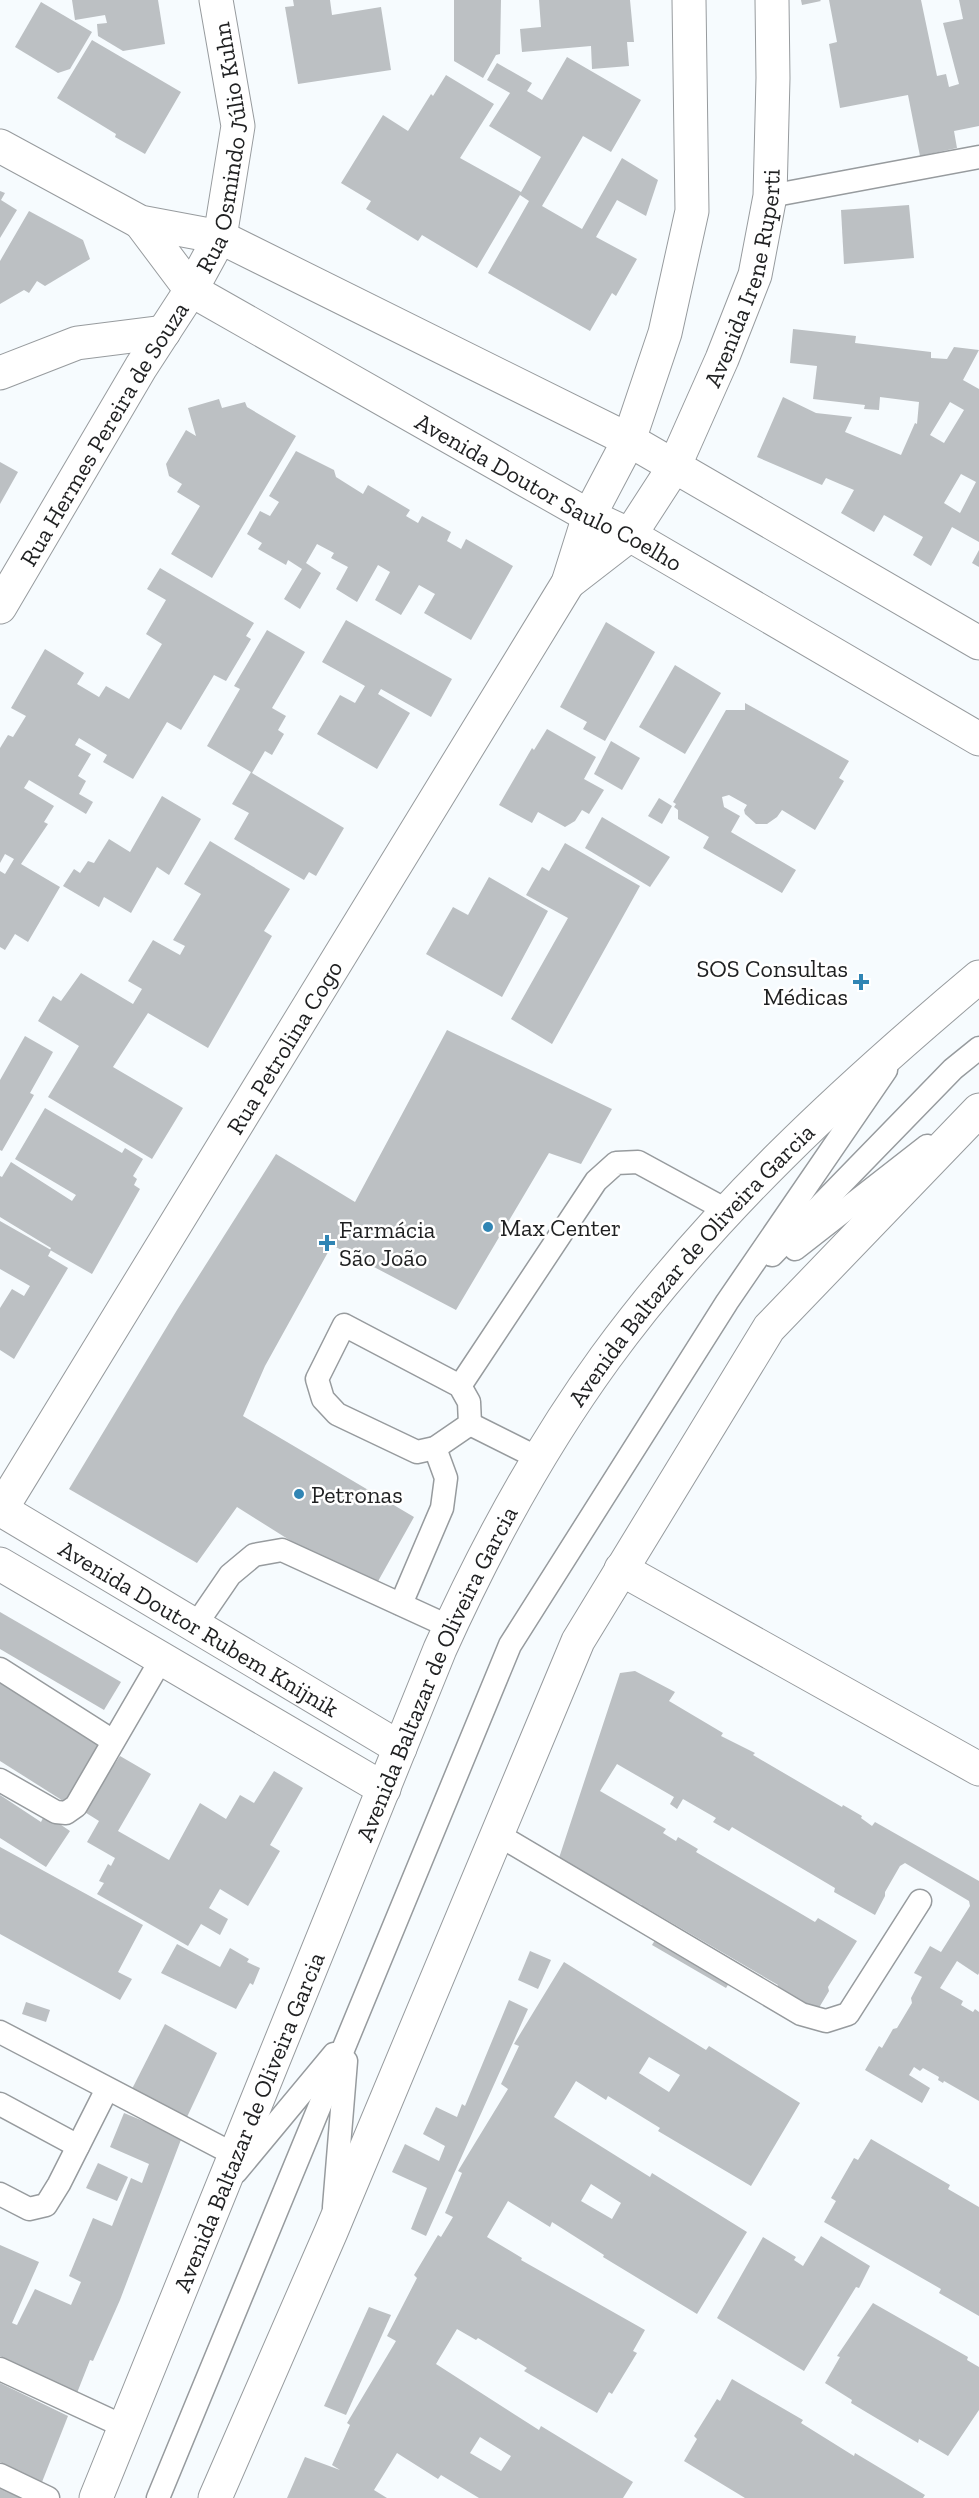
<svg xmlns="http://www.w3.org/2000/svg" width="979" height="2498" viewBox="0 0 979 2498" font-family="'Zilla Slab',serif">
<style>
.building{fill:#bcc0c3;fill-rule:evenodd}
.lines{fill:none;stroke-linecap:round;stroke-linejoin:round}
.lane-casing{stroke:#979b9e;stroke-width:25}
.street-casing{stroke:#979b9e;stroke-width:35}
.secondary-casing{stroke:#979b9e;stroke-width:35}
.primary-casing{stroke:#979b9e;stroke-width:35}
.lane{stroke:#fff;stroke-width:22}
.street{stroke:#fff;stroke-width:33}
.secondary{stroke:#fff;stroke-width:33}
.primary{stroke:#fff;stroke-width:33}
.poi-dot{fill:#3085b4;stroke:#fff;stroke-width:2}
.labels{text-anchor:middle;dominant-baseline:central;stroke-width:5;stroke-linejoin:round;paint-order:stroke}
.street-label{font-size:24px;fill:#1f2021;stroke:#fff}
.poi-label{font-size:24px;fill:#1f2021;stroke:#fff;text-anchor:start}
</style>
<rect width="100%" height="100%" fill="#f6fbfe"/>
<g class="building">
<polygon points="72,0 158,0 165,44 123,51 98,36 97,24 107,23 105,15 75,20"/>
<polygon points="293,0 330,0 332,15 381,7 391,70 298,84 285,7 294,6"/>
<polygon points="454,0 501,0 500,54 496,55 483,78 454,61"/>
<polygon points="539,0 630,0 634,42 627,42 629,66 592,69 591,46 522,52 520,29 541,27"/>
<polygon points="801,0 820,0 821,1 802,5"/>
<polygon points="829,0 921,0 937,76 946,74 949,87 959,84 943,23 963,19 959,0 979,0 979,126 954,131 957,148 920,156 908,95 840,108 829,44 837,42"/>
<polygon points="41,2 92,32 70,69 58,73 15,47"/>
<polygon points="92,40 181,92 145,154 115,137 116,134 57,98"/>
<polygon points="567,57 641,100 611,152 583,136 542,206 582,229 622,158 658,180 646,216 617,200 596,237 637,259 616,296 612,293 590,331 488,273 529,201 520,195 477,268 422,235 418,241 366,209 371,201 341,183 383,115 408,131 431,94 433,96 446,75 494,104 460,158 521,192 541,157 489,126 510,93 487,80 497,63 532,83 527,91 542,100"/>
<polygon points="0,191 5,193 1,200 17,210 0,238"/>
<polygon points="909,205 914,258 844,264 841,210"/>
<polygon points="29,211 83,240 90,259 45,286 37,281 29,293 24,290 0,304 0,261"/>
<path d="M793,329l63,7 -1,7 76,9v6l16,1 7,-12 25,3 -16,30 16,9v153l-27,-15 -21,39 -18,-11 10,-18 -39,-22 -10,17 -33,-19 13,-23 -28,-12 -4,7 -65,-28 26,-60 33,16 36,4 -7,15 56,23 14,-32 2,1 2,-22 -39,-5 -1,13 -15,-1 1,-4 -52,-6 4,-33 -27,-3zM950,402l14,8 -20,33 -14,-8zM961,474l15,8 -16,31 -16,-10z"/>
<polygon points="219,399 222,408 245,402 247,407 296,436 212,578 171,554 200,506 177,492 182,484 169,476 166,464 186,430 196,436 188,408"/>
<polygon points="296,451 334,470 336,477 363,494 368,485 410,510 406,516 418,523 422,516 451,532 447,541 461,549 466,539 513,566 471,640 424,613 435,594 419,585 401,615 375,600 390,572 378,565 357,602 336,589 348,567 331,558 334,553 317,544 306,563 321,573 300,609 284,599 302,569 288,560 286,565 258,549 262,543 247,534 260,511 270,516 279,502 269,496"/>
<polygon points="0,462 18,472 0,504"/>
<polygon points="979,550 979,567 972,563"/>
<polygon points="160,568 254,623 246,636 251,639 226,681 214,675 181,730 167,722 133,779 103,762 107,755 79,738 75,745 91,754 78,776 86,781 79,794 93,802 86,814 29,780 24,788 54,806 44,822 48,824 21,864 60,887 28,942 15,934 5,950 0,947 0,871 5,874 14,859 5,854 0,863 0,748 8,735 13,737 26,716 11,708 45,649 84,673 77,684 99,697 106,686 129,699 162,644 146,634 166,600 147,589"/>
<polygon points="346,620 452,679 431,717 381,689 378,694 410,713 377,769 317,734 340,695 355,703 365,686 322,662"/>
<polygon points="606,622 655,652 605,741 583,729 587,722 560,707"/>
<polygon points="267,630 305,652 272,708 286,716 278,730 284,734 272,755 265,751 252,773 344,828 316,876 309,872 304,880 234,839 249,813 232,804 251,772 207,746 240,689 234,686"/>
<polygon points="675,665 721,693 685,754 639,727"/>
<polygon points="745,703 849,761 839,778 844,781 815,830 782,810 777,817 767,824 756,824 745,814 744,810 747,805 729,795 722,797 724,807 740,816 731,832 796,870 782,893 703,848 709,837 678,819 678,810 674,807 676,804 673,802 726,710 745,710"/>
<polygon points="547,729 596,757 584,779 604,790 589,814 582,810 575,821 565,827 538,812 532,823 499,805 532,748 534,750"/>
<polygon points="611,741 640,758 622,790 594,774"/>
<polygon points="162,796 201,819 169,875 157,867 131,913 104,897 99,907 63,886 74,869 80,873 88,861 94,863 109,839 130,852"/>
<polygon points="659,798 672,806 662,824 648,816"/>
<polygon points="602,817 670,857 650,887 585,848"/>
<polygon points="210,841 290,889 264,931 272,936 208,1048 148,1013 113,1067 183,1108 152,1159 48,1097 79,1046 38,1021 53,996 61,1001 81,973 133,1004 142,989 128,981 153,940 180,955 185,946 173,940 201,894 184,884"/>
<polygon points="565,843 640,886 552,1044 511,1019 568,918 526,895 542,867 549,871"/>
<polygon points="489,877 548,911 502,997 426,954 453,907 468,915"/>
<polygon points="447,1030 612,1109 581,1164 549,1153 456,1310 332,1245 265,1366 243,1416 414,1517 372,1592 237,1507 197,1563 69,1489 177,1310 276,1154 355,1202"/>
<polygon points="25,1036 53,1052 30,1093 34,1095 2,1151 0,1150 0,1080"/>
<polygon points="45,1108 122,1153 125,1148 143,1159 133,1176 137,1179 134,1185 140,1189 92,1274 50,1250 51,1248 0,1217 0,1176 2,1177 11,1162 72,1201 76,1195 15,1159"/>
<polygon points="0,1221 51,1250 48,1256 68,1268 14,1359 0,1350 0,1308 12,1289 24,1296 30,1286 0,1269"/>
<polygon points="0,1612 121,1682 104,1710 0,1649"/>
<polygon points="635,1671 675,1692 669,1701 723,1733 721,1736 755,1753 753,1755 842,1807 843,1805 862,1816 861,1818 872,1826 875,1822 979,1881 979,1973 978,1975 957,1961 940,1988 963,2001 961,2005 973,2012 975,2009 979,2012 979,2101 944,2081 943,2083 938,2080 939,2077 923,2068 920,2071 914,2067 909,2075 930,2088 922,2103 865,2070 879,2046 882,2048 893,2029 897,2028 912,2003 911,1998 922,1977 914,1973 930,1946 941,1952 970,1906 969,1901 905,1863 900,1866 885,1892 885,1896 875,1915 834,1892 835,1888 732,1827 729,1831 713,1822 716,1818 683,1799 677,1809 670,1804 674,1797 617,1764 600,1791 666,1829 663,1833 676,1841 678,1837 698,1849 696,1852 815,1922 818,1918 857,1941 828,1987 829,1991 817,2011 777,1987 778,1985 648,1909 646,1911 640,1908 642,1905 625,1896 623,1899 558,1861 620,1673"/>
<polygon points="0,1681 105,1746 68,1804 0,1761"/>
<polygon points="120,1756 151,1774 118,1831 169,1860 200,1803 226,1819 240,1795 254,1803 274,1771 303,1788 270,1845 280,1851 248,1906 220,1889 209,1908 228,1919 220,1935 201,1924 188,1946 97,1894 104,1883 99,1881 108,1864 111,1866 115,1858 87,1842 99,1821 83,1811"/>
<polygon points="0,1795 41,1822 45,1814 70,1831 46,1867 0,1838"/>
<polygon points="0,1847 143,1925 118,1972 132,1979 120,2000 0,1934"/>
<polygon points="657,1937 731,1980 726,1988 652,1945"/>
<polygon points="177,1944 220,1967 230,1948 249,1959 247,1962 260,1968 253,1985 250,1983 236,2009 161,1973"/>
<polygon points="530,1951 551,1960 538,1989 518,1980"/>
<path d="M564,1962l142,88 3,-4 91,57 -49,83 -93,-55 2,-3 -52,-32 -2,4 -30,-19 -22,36 96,60 2,-4 95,59 -50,82 -94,-57 1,-2 -52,-33 -2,5 -42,-26 -21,36 35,21 -1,2 124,70 -12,21 4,2 -25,41 -3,-2 -12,21 -73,-42 3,-3 -49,-30 -2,2 -19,-11 -21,35 103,66 2,-4 92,56 -10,16h-144l-38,-23 -3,4 -41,-26 -23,37 13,8h-100l18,-41 35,13 -8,-5 18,-40 -3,-2 49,-82 -9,-5 30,-58 -3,-3 24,-40 3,2 12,-20 -8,-4 17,-40 -4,-2 50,-82 -7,-5 18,-38 -5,-2zM649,2057l31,18 -11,17 -30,-19zM591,2184l30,19 -9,16 -31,-18zM480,2437l31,19 -10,15 -31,-18z"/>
<polygon points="509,2000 528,2009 426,2236 411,2229 427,2188 392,2172 405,2144 439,2161 445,2146 423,2134 436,2107 457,2117 462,2104 465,2106"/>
<polygon points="26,2002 50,2010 46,2022 22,2014"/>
<polygon points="165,2024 217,2053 187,2117 132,2089"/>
<polygon points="124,2113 182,2137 120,2300 93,2361 90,2360 77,2393 0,2356 0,2245 39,2262 12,2323 17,2325 35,2289 71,2305 81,2282 69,2276 93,2218 112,2226 131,2178 142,2183 149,2164 110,2147"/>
<polygon points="871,2139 950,2185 948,2189 979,2207 979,2316 939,2293 941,2289 824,2222 836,2201 831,2198 854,2158 858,2160"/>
<polygon points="98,2163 128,2177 117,2201 86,2188"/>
<polygon points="821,2236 870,2266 859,2288 856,2287 804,2371 717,2318 763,2237 796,2257 794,2260 803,2266"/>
<polygon points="873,2303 968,2357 967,2360 979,2367 979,2410 948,2456 919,2439 918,2443 851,2403 852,2400 825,2383 840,2357 837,2356"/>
<polygon points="369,2307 391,2315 346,2415 324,2406"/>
<polygon points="732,2379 803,2420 801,2423 854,2456 855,2453 925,2495 923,2498 745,2498 684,2461 697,2439 694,2436 717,2399 720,2401"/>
<polygon points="0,2383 68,2416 42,2482 0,2462"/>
<polygon points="0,2486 25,2498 0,2498"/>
</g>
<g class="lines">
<g class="lane-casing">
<g id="lane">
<polyline points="770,196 979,157"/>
<polyline points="795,1249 927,1146"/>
<polyline points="772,1255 953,1069 979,1048"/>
<polygon points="344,1325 460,1386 469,1402 470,1424 435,1448 417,1452 337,1414 323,1399 317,1379"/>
<polyline points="460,1386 596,1181 616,1163 638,1162 728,1211"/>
<polyline points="470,1424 538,1458"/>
<polyline points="401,1604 442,1508 446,1478 435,1448"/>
<polyline points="195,1626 230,1575 254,1555 282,1550 450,1627"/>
<polyline points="0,1669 113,1741"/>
<polyline points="0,1780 56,1812 66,1813 76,1806 162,1658"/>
<polyline points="497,1834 801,2014 826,2021 848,2014 920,1901"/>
<polyline points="0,2032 235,2155"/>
<polyline points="0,2104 78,2146"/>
<polyline points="236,2172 334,2054"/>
<polyline points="0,2194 29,2209 46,2205 59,2184 107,2089"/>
<polyline points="334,2207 346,2061"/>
<polyline points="0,2369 125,2427"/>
<polyline points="0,2475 48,2498"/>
<polyline points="158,2498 510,1645 727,1302 886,1070"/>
</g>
</g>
<g class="street-casing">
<g id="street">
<polyline points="0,146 140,222 220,237 629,440 979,643"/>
<path id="s1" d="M140,222l51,68 398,226 41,19 349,204"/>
<polyline points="0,373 77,343 164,332"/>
<path id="s2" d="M568,583l62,-48 44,-68 48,-108 33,-84 15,-79 3,-118 -1,-78"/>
<path id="s3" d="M0,607l141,-240 50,-77 29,-53 18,-111 -22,-126"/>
<path id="s4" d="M0,1511l568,-928 21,-67 40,-76 36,-107 27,-122 -3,-211"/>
<polyline points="621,1569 979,1769"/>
</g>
</g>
<g class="secondary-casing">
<g id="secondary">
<path id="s5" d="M0,1509l400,239"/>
<polyline points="0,1564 384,1789"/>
</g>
</g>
<g class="primary-casing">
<g id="primary">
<path id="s6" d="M96,2498l344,-849c46,-102 99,-200 165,-291 105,-144 238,-267 374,-381"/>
<polyline points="215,2498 331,2232 578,1641 769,1328 979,1110"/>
</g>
</g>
<use href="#lane" class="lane"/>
<use href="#street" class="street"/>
<use href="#secondary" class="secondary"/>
<use href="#primary" class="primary"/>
</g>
<g class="poi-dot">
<path d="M858 973h6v6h6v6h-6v6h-6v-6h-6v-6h6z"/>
<circle cx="488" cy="1227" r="6"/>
<path d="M324 1234h6v6h6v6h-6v6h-6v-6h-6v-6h6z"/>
<circle cx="299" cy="1494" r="6"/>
</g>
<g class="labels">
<g class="street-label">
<text stroke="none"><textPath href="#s3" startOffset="520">Rua Osmindo Júlio Kuhn</textPath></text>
<text stroke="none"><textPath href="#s2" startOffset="362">Avenida Irene Ruperti</textPath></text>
<text stroke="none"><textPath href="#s3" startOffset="202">Rua Hermes Pereira de Souza</textPath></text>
<text stroke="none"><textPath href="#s1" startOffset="496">Avenida Doutor Saulo Coelho</textPath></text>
<text stroke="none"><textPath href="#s4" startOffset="544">Rua Petrolina Cogo</textPath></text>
<text stroke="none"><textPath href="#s6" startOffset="1378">Avenida Baltazar de Oliveira Garcia</textPath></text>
<text stroke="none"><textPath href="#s5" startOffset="232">Avenida Doutor Rubem Knijnik</textPath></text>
<text stroke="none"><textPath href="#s6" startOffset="892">Avenida Baltazar de Oliveira Garcia</textPath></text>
<text stroke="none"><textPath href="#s6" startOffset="406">Avenida Baltazar de Oliveira Garcia</textPath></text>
</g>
<g class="poi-label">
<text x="848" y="968" text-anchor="end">SOS Consultas<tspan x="848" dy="28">Médicas</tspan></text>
<text x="500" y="1227">Max Center</text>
<text x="339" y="1229">Farmácia<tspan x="339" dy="28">São João</tspan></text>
<text x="311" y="1494">Petronas</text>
</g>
</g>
</svg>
